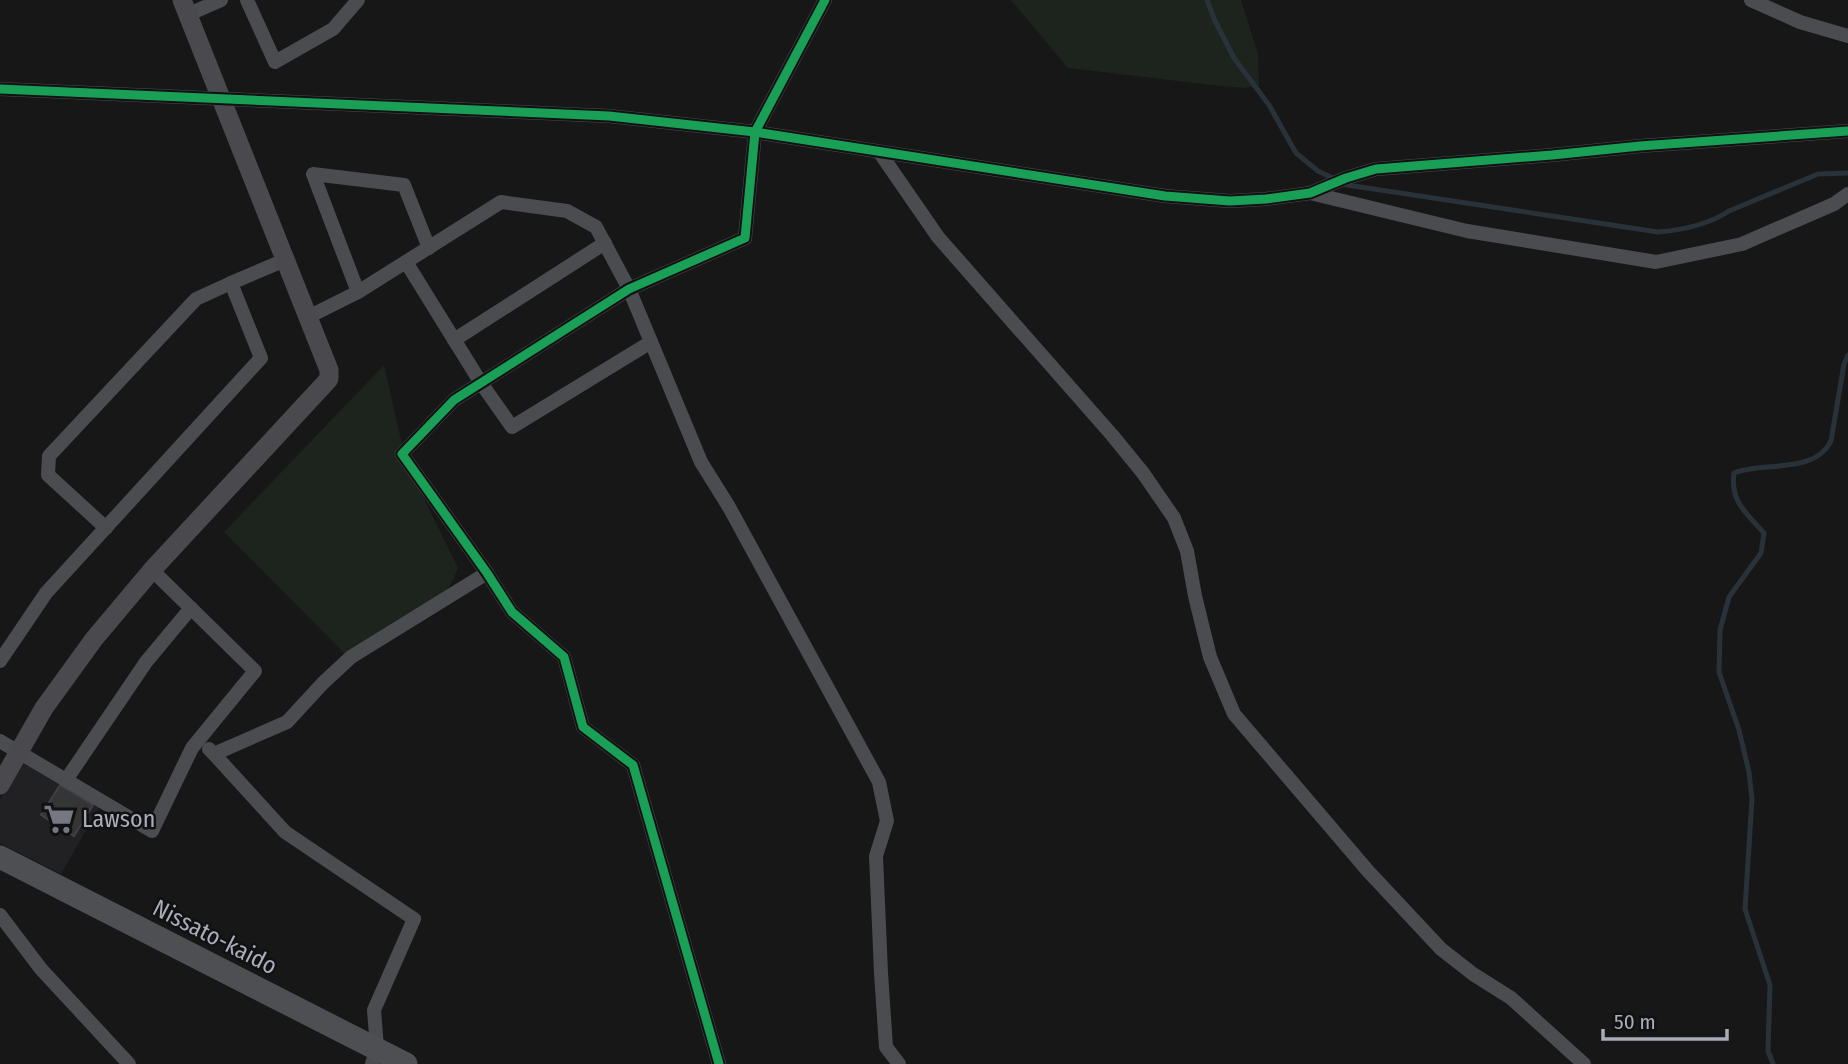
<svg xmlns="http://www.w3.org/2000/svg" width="1848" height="1064" viewBox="0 0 1848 1064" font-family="'Fira Sans Condensed',sans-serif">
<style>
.built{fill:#212123}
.green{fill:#1d241e}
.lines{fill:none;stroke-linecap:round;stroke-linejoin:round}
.stream{stroke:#2a3239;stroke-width:5}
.building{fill:#353536;stroke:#3f4043;stroke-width:2}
.street{stroke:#4b4c50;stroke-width:14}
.secondary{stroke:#4a4a4e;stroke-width:19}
.primary{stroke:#4d4f52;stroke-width:23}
.cycleway-casing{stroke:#111113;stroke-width:13}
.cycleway{stroke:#1a9f57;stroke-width:9}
.labels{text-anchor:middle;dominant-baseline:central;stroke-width:5;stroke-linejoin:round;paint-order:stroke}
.poi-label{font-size:24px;fill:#a8adb8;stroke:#111113;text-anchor:start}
.street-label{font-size:24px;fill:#a8adb8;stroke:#111113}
</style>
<rect width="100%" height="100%" fill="#171717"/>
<polygon class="built" points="22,762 101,804 61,874 0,843 0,799"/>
<g class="green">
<polygon points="1011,0 1241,0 1258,54 1259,85 1244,88 1212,85 1068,68"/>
<polygon points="384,365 406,462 458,568 440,608 349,658 224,532"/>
</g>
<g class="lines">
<g class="stream">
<path d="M1207,0l8,21 19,37 35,47 27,48 22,18 29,14 311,47c24,-2 50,-7 71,-21l89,-37 30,-1"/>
<path d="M1773,1064l-5,-13 2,-66 -25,-76 7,-110 -3,-27 -10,-42 -20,-58 1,-42 9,-33 32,-44 3,-20c-18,-20 -34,-32 -30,-60 29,-12 80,2 97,-32l13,-77 4,-9"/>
</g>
</g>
<polygon class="building" points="60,785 93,805 74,836 41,815"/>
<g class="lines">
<g class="street">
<polyline points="247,0 275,62 333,29 358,0"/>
<polyline points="1751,0 1800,22 1848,36"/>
<polyline points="189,14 221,0"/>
<polyline points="0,89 609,116 755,132 1165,196 1230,201 1266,199 1310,193 1346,178 1376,169 1552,155 1640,146 1848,131"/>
<polyline points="880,153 938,237 1112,435 1143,473 1174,518 1187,551 1195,596 1210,657 1234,714 1368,871 1441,949 1473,974 1511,998 1584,1064"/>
<polyline points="1310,193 1467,231 1656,262 1742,244 1834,204 1848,194"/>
<polyline points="406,262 481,383 512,427 651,342"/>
<polyline points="358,292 313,174 404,185 429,248"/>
<polyline points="308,317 358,292 501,202 567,211 596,227 629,289 701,462 729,507 879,782 887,821 876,856 881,973 886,1047 899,1064"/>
<polyline points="454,340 605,243"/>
<polyline points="106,528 48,475 49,456 196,299 231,283"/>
<polyline points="0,661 46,593 261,358 231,283 285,260"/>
<polyline points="0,741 152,831 192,748 255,671 152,570"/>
<polyline points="209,749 214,754 287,722 323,683 351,657 487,573"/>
<polyline points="214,754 285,832 414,919 374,1010 377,1048 372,1064"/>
<polyline points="66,780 146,662 191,608"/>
<polyline points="0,915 41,969 129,1064"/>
<polyline points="719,1064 633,765 583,727 564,657 512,612 487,573 402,454 454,400 629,289 745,238 755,132 825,0"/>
</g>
<polyline class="secondary" points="0,785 44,708 94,639 152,570 329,379 329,370 182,0"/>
<polyline class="primary" points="0,857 406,1064"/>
<g class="cycleway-casing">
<g id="cycleway">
<polyline points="0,89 609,116 755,132 1165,196 1230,201 1266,199 1310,193 1346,178 1376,169 1552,155 1640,146 1848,131"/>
<polyline points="719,1064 633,765 583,727 564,657 512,612 487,573 402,454 454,400 629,289 745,238 755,132 825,0"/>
</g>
</g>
<use href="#cycleway" class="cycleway"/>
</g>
<defs>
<g id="supermarket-bare" transform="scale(2.415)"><path d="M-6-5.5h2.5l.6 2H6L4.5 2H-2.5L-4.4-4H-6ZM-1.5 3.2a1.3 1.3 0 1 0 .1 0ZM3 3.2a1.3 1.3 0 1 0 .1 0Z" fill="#757880" stroke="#111113" stroke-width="2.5" paint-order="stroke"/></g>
</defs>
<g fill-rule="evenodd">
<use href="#supermarket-bare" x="59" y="819"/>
</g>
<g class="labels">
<g class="poi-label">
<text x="82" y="819">Lawson</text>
</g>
<g class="street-label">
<text transform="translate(215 937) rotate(27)">Nissato-kaido</text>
</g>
</g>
<path d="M1603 1029v10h124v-10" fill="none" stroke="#a8adb8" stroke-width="3.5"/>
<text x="1614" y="1029" font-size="21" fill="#a8adb8" stroke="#111113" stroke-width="5" paint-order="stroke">50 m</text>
</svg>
